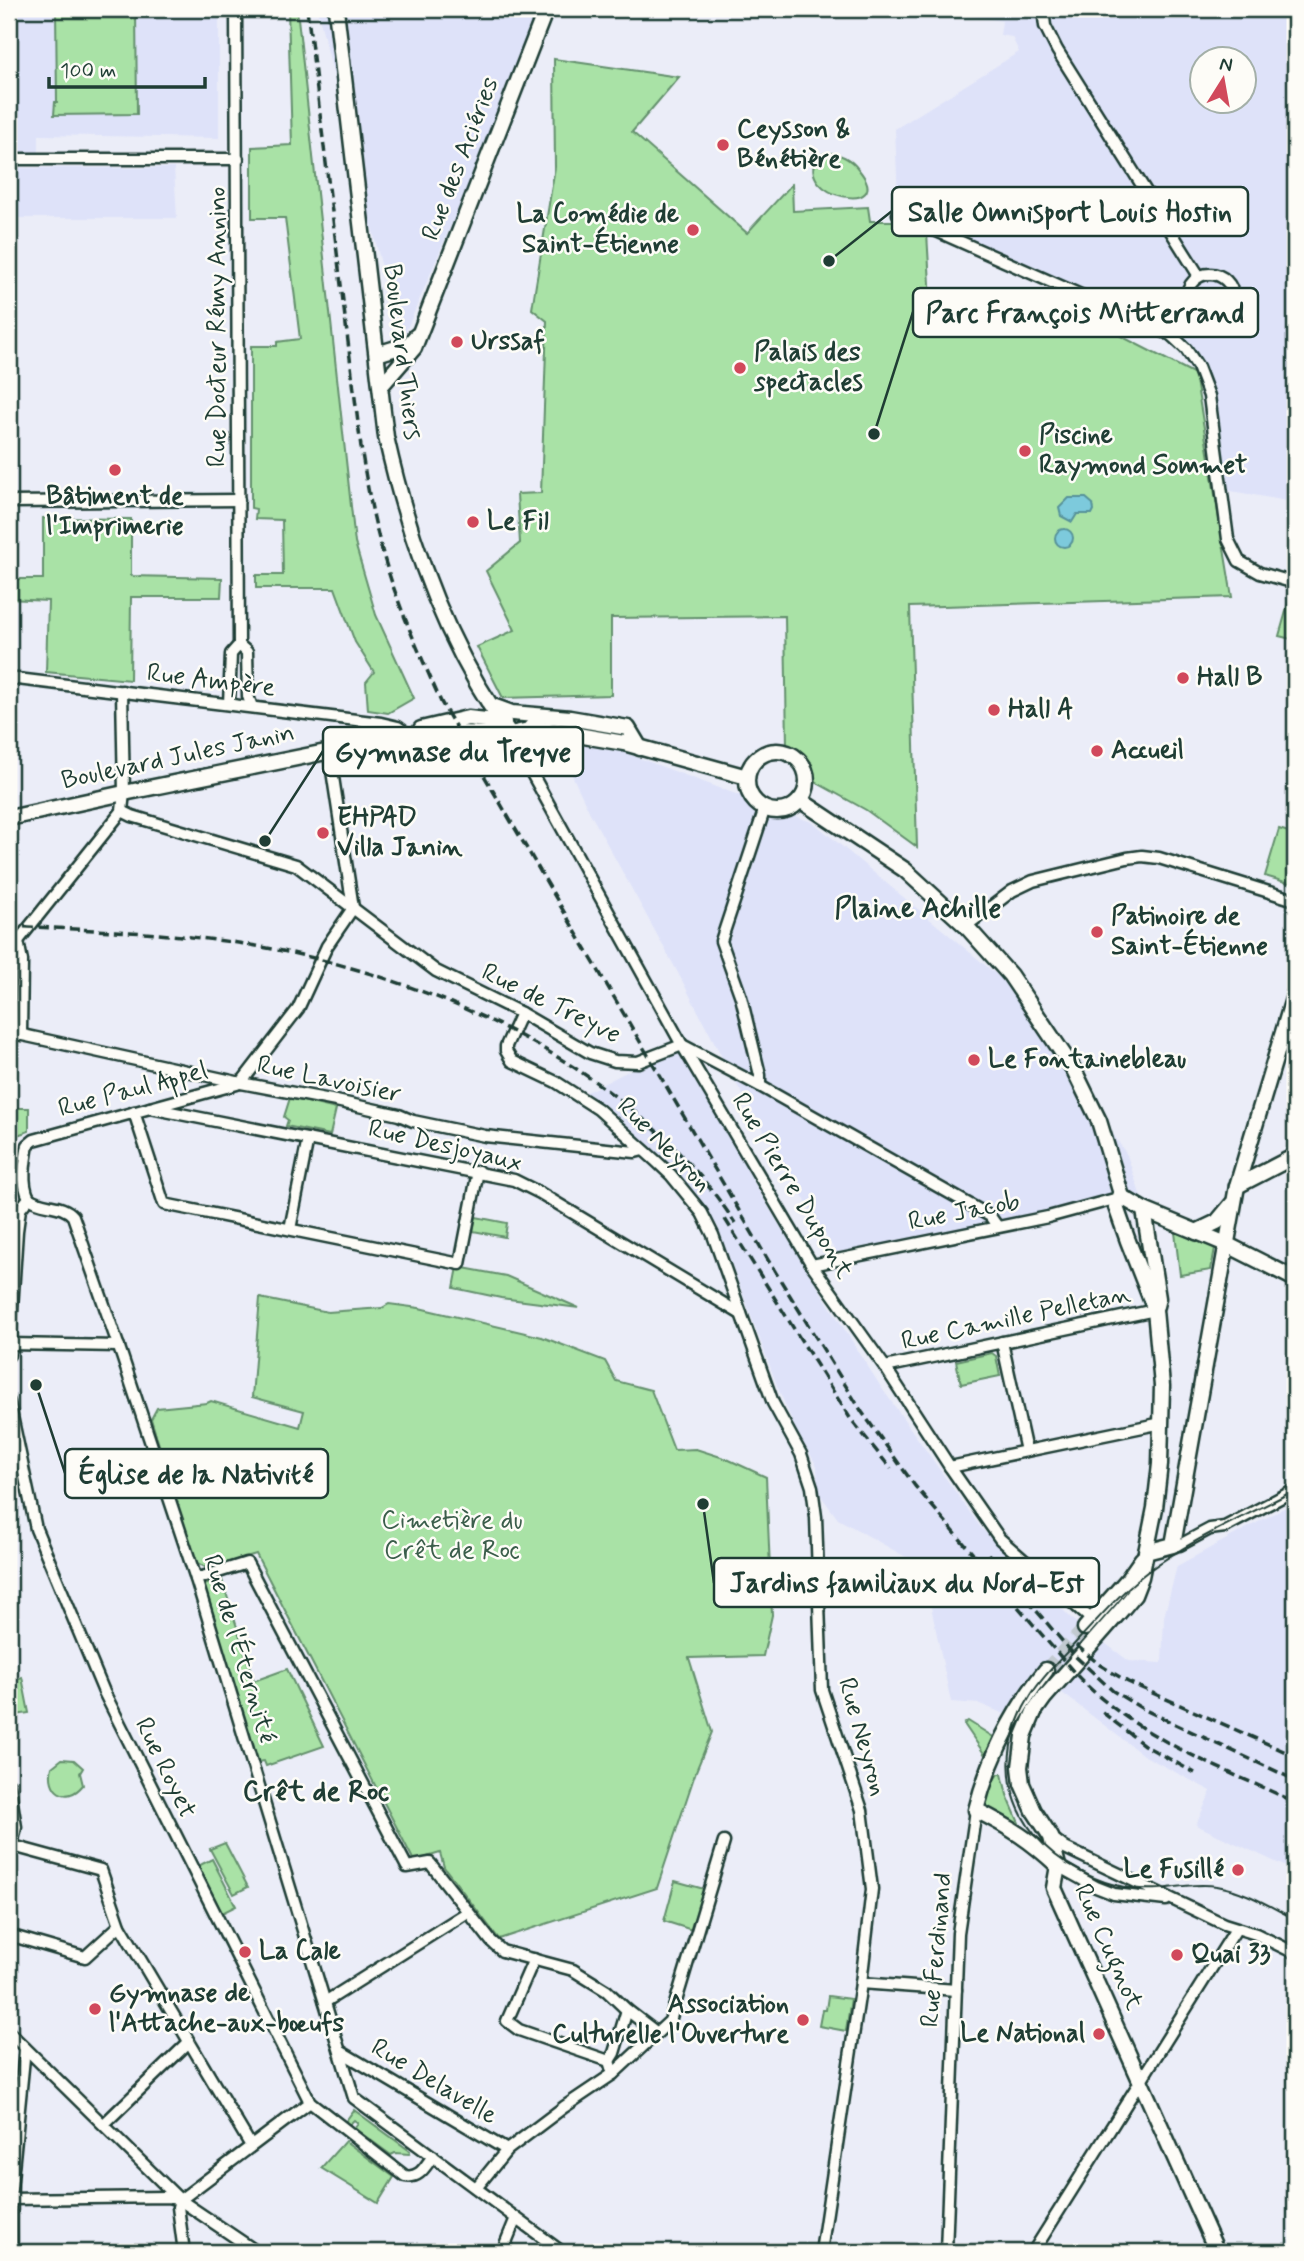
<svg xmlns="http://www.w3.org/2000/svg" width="1304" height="2261" viewBox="0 0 1304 2261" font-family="Mynerve,sans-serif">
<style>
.built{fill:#dee2f9;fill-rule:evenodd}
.green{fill:#a9e2a6;stroke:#64906d;stroke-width:2}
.water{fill:#7dcadc;stroke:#579299;stroke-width:2}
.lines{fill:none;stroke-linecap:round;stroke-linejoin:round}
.secondary-tunnel{stroke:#c2cad1;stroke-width:14;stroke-dasharray:14 7;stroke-linecap:butt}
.street-casing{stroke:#1f3d34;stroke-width:15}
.secondary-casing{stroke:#1f3d34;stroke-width:19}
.street{stroke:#fdfcf7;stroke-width:10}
.secondary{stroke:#fdfcf7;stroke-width:14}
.tram{stroke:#1f3d34;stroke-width:2}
.rail{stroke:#1f3d34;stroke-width:3.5;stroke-dasharray:10 5;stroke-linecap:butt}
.poi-dot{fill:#d1495b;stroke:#fdfcf7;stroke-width:2.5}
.labels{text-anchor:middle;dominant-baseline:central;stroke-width:5;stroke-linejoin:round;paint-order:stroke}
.poi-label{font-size:26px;font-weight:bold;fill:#1f3d34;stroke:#fdfcf7;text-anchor:start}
.street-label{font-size:26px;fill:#1f3d34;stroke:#fdfcf7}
.park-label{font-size:26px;fill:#3b5e4b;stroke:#fdfcf7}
.neighbourhood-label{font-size:28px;font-weight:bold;fill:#1f3d34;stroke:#fdfcf7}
.leader{fill:none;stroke:#1f3d34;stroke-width:2.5}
.callout-dot{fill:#1f3d34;stroke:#fdfcf7;stroke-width:2.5}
.callout{fill:#fdfcf7;stroke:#1f3d34;stroke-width:2.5}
.callout-label{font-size:28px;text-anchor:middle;font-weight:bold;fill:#1f3d34}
</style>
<rect width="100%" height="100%" fill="#ebedf8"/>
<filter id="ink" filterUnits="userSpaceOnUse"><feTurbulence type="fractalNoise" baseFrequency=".0143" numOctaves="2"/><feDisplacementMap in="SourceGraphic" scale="14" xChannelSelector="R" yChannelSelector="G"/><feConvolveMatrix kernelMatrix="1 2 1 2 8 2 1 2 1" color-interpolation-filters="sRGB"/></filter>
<g filter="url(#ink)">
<g class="built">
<polygon points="9,9 219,9 219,138 39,135 39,153 9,153"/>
<polygon points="317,9 543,9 401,343"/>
<path d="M966,9h329v482l-3,11 -66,-12 -16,-113 -44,-44 -204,-85 -64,-48 -3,-71 124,-77 -7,-15 -12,-2 2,-14 -37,-6zM1202,60h42v42h-42z"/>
<polygon points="9,168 174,168 177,218 9,218"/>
<polygon points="593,741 814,823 1020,994 1127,1155 1141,1197 841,1261 733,1078 677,971 590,813 562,754"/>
<polygon points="678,1046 761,1195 802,1262 881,1387 981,1528 1071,1618 1129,1661 1162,1663 1164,1617 1177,1566 1295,1502 1295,1871 1196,1825 1211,1791 1143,1755 1035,1672 1007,1715 980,1704 951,1702 925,1578 913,1561 838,1519 818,1492 817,1466 796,1430 778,1388 717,1225 674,1173 583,1094"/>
</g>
<g class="green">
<polygon points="56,9 82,9 82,12 110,12 110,9 136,9 137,114 54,115 55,102 57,102"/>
<polygon points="288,9 297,9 355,543 376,615 414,698 388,713 368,710 366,682 374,672 355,642 335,588 256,588 256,575 283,575 282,520 255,519 256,509 251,508 251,346 277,346 277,342 300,339 285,218 252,218 252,147 292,145"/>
<polygon points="554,59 679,77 632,132 747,233 792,184 793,211 868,207 870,221 895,221 927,233 932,318 1074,312 1195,374 1232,597 910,607 917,847 866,810 812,780 802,757 787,747 785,616 611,618 611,695 503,698 477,647 515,630 486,571 520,543 517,494 541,493 547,321 532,309 555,167"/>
<path d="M826,153c13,0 25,6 33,17 38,46 -66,29 -42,-14z"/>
<polygon points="43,518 131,519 131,576 222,578 221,597 131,597 130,680 46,672 48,601 9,599 9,579 43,579"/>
<polygon points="1291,594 1295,596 1295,640 1279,636"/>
<polygon points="1279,829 1295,834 1295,885 1265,876"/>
<polygon points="290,1098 336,1109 330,1135 286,1126 288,1120 284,1117"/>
<polygon points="11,1108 29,1108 29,1131 11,1137"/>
<polygon points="476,1217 507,1223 505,1237 473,1231"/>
<polygon points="1175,1232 1215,1248 1211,1270 1180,1275"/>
<polygon points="458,1267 506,1276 579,1308 501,1298 454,1288"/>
<polygon points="260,1298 328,1312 382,1308 389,1304 419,1308 542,1337 605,1361 616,1381 651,1390 674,1450 696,1449 727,1459 766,1477 772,1615 763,1656 689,1658 712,1732 696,1771 657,1888 499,1939 444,1867 440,1853 414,1861 256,1554 213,1567 207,1568 195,1562 151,1419 157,1408 207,1403 211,1401 300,1427 304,1411 252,1397"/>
<polygon points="992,1353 996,1356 1000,1376 961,1384 956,1361"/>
<polygon points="222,1580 254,1681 287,1669 324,1746 266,1766 264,1761 258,1762 204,1585"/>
<polygon points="22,1677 29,1713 9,1716 9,1682"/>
<polygon points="968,1721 995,1738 985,1755 964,1724"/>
<path d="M62,1759l12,1 9,8 -3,5 3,12c-17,21 -37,5 -31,-18z"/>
<path d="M998,1774h4l5,21 12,28 -4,2c-29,-16 -40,-19 -17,-51z"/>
<polygon points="225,1843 248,1887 234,1894 210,1849"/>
<polygon points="212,1859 236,1906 222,1913 198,1866"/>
<polygon points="675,1881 704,1889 692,1930 664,1921"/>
<polygon points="828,1996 851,1999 846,2031 819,2026 822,2010 826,2010"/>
<polygon points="354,2110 410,2151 409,2154 395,2153 391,2155 354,2128 358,2123 354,2120 349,2125 345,2122"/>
<polygon points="345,2141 394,2177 378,2203 321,2168"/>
</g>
<g class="water">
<polygon points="1069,498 1086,498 1093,504 1094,510 1092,514 1077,514 1072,522 1061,516 1059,508"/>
<circle cx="1064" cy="538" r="9"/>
</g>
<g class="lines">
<polyline class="secondary-tunnel" points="1046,1670 1085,1628"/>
<g class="street-casing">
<g id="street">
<polyline points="236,9 239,645 247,652 248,696 252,707"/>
<polyline points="1043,9 1045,26 1057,50 1199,276"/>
<polyline points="9,159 238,159"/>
<polyline points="898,214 1171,335 1186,349 1198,367 1209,396 1228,539 1239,561 1260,573 1295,583"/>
<circle cx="1210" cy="297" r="23"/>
<polyline points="1171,335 1193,313"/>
<polyline points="9,502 239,500"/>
<polyline points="9,678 381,723 398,727 406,733"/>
<polyline points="229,704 231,654 239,645"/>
<polyline points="510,734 682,1045 812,1265 885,1367 950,1467 1000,1539 1092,1620"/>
<polyline points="329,751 353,908"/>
<polyline points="122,811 132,816 296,865 436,971 521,1013 590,1053 615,1061 638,1062 682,1045 760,1086 990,1216 997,1226"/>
<polyline points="966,926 1012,891 1033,881 1127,858 1142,856 1159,858 1295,900"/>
<polyline points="18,941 22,961 21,1035"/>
<polyline points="9,944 18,941 122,811 124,793 122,691"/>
<polyline points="521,1013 506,1046 506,1051 512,1061 556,1082 598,1109 656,1161 671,1175 702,1213 713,1235 773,1403 801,1454 812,1487 816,1517 822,1690 862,1810 872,1889 861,1983 821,2252"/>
<polyline points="9,1032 241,1083 336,1101 399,1115 413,1121 485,1136 635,1152 643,1150"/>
<polyline points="241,1083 298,1009 327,946 353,908"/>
<polyline points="760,1086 760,1075 741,997 721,941 765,808"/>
<polyline points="150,1108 514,1180 540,1193 741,1314"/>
<polyline points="134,1112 164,1204 460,1264 478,1171"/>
<path d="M29,1198c13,10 33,5 44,18l49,140 74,223 158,519 208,154"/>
<path d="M29,1198c-8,-15 -4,-37 -1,-53l6,-5 203,-56"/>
<polyline points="290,1229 308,1139"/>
<polyline points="812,1265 1048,1217 1122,1197"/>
<polyline points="1002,1342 1026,1451"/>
<polyline points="9,1344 119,1346"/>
<polyline points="9,1355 17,1231 20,1209 29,1198"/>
<polyline points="885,1367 1155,1310"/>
<path d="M9,1402l27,127 68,163 206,410 95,74c15,3 20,-10 28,-20"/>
<polyline points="950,1467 1162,1423"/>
<polyline points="1173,1545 1180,1545 1210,1529 1225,1527 1295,1490"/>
<polyline points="196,1579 247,1563 407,1867 430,1863 491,1941 502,1951 573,1970 607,1991 627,2010 657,2033"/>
<polyline points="9,1784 16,1827 9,1859"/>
<polyline points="1051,1837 1065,1848 1224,1924 1256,1934 1295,1953"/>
<polyline points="13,1846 101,1870 120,1925 251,2146"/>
<polyline points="1058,1866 1096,1887 1114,1894 1166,1900"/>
<polyline points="9,1935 85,1957 120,1925"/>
<polyline points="534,1959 507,2021 519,2030 609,2061 613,2074"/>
<polyline points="861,1983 956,1990"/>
<polyline points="325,2002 468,1912"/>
<polyline points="9,2032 180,2200 257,2252"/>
<polyline points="340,2051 507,2150"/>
<polyline points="609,2061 614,2053 627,2010"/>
<polyline points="104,2124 189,2042"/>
<polyline points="476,2188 507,2150 564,2107 613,2074 670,2021 724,1842"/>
<polyline points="9,2199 168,2197 179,2200"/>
<polyline points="180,2200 310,2102"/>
<polyline points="180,2200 178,2207 184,2252"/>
<polyline points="11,2252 10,2199 25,2048"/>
<polyline points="502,2252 516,2218"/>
<polyline points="946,2252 958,1933 976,1810"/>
<polyline points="1033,2252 1236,1929"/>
</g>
</g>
<g class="secondary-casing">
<g id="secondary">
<path d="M336,9l50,428c23,103 61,211 124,297"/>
<polyline points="377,354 409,344 416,336"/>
<polyline points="381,386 414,348 546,9"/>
<polyline points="490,705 512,713 570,718 628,728 640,748"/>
<polyline points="531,727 624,743 747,777"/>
<polyline points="421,729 468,718 504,722"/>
<circle cx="777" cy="781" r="30"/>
<polyline points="800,800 905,870 966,926 1010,975 1074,1070 1099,1121 1122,1197 1116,1207 1128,1241 1155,1310 1162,1386 1160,1464 1155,1508 1141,1577 1134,1595 1124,1607 1044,1698 1034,1712 1024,1736 1020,1767 1022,1784 1034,1811 1051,1837 1058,1866 1054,1888 1217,2252"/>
<polyline points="9,818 124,793 400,737 450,733 510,734 538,728"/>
<polyline points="1237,1186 1295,1156"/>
<polyline points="1122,1197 1144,1210 1226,1244 1295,1279"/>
<polyline points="1144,1210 1158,1298 1156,1306"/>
<polyline points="1196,1232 1217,1222 1232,1204"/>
<polyline points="1146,1552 1173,1545 1237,1186 1295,992"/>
<polyline points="1085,1628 1128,1579 1142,1559"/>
<path d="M1046,1670c-33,41 -57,89 -70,140 35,18 53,29 82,56"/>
</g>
</g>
<use href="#street" class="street"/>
<use href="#secondary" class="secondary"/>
<path class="tram" d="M1295,1490c-49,26 -103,49 -148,82 -25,19 -46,44 -68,67 -16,18 -35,35 -48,56 -42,66 -21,138 47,175 25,14 52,21 81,19 19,-2 39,-6 58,-3 27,4 54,21 78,33"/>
<g class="rail">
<path d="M307,9l54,438c7,46 16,92 31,136 14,41 32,80 49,119l327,558 94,152 53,74 157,184c59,66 145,96 223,132"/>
<path d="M9,926c84,4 170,6 253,21 176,32 374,123 473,276"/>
<polyline points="725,1219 850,1418 891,1469"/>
<polyline points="988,1554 1075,1656 1113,1691 1143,1709 1295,1780"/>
<polyline points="1076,1645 1100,1665 1128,1682 1295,1756"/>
<polyline points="1102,1712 1144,1745 1195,1773"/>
</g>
</g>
</g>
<g class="poi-dot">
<circle cx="723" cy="145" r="7"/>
<circle cx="693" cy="230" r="7"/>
<circle cx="457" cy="342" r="7"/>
<circle cx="740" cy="368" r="7"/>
<circle cx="1025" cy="451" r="7"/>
<circle cx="115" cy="470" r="7"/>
<circle cx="473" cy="522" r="7"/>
<circle cx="1183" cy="678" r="7"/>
<circle cx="994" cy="710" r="7"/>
<circle cx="1097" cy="751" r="7"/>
<circle cx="323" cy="833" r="7"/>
<circle cx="1097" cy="932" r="7"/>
<circle cx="974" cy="1060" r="7"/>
<circle cx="1238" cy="1870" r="7"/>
<circle cx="245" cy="1952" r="7"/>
<circle cx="1177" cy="1955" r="7"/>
<circle cx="95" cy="2009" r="7"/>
<circle cx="803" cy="2020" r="7"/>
<circle cx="1099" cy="2034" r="7"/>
</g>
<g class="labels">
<g class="poi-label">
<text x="737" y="130">Ceysson &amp;<tspan x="737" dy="30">Bénétière</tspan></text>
<text x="679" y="215" text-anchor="end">La Comédie de<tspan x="679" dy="30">Saint-Étienne</tspan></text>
<text x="471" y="342">Urssaf</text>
<text x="754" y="353">Palais des<tspan x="754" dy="30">spectacles</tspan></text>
<text x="1039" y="436">Piscine<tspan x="1039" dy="30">Raymond Sommet</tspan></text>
<text x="115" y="497" text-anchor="middle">Bâtiment de<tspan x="115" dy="30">l'Imprimerie</tspan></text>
<text x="487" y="522">Le Fil</text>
<text x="1197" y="678">Hall B</text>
<text x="1008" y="710">Hall A</text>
<text x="1111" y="751">Accueil</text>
<text x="337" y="818">EHPAD<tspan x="337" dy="30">Villa Janin</tspan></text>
<text x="1111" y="917">Patinoire de<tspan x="1111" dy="30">Saint-Étienne</tspan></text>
<text x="988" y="1060">Le Fontainebleau</text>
<text x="1224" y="1870" text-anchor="end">Le Fusillé</text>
<text x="259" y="1952">La Cale</text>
<text x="1191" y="1955">Quai 33</text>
<text x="109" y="1994">Gymnase de<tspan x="109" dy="30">l'Attache-aux-bœufs</tspan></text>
<text x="789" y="2005" text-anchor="end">Association<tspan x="789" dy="30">Culturelle l'Ouverture</tspan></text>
<text x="1085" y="2034" text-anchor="end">Le National</text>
</g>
<g class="street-label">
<text transform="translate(461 159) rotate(-69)">Rue des Aciéries</text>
<text transform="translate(218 327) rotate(-90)">Rue Docteur Rémy Annino</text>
<text transform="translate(402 352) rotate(83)">Boulevard Thiers</text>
<text transform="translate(211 681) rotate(7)">Rue Ampère</text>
<text transform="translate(178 757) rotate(-12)">Boulevard Jules Janin</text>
<text transform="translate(551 1004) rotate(26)">Rue de Treyve</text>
<text transform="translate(329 1080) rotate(12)">Rue Lavoisier</text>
<text transform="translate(133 1090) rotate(-15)">Rue Paul Appel</text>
<text transform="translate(664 1145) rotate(45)">Rue Neyron</text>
<text transform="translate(445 1146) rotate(13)">Rue Desjoyaux</text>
<text transform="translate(792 1186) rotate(59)">Rue Pierre Dupont</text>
<text transform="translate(964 1212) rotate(-11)">Rue Jacob</text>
<text transform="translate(1016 1318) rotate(-12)">Rue Camille Pelletan</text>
<text transform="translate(239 1649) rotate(73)">Rue de l'Éternité</text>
<text transform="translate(862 1737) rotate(74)">Rue Neyron</text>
<text transform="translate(165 1768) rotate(64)">Rue Royet</text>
<text transform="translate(1108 1947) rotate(66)">Rue Cugnot</text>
<text transform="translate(937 1950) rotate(-85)">Rue Ferdinand</text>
<text transform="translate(434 2082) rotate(31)">Rue Delavelle</text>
</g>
<g class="park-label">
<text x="452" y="1521">Cimetière du<tspan x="452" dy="30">Crêt de Roc</tspan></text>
</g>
<g class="neighbourhood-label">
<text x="918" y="909">Plaine Achille</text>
<text x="316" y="1792">Crêt de Roc</text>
</g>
</g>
<path class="leader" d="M829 261L892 211M874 434L913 312M265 841L323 751M36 1385L65 1473M703 1504L714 1583"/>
<g class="callout-dot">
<circle cx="829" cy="261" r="7"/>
<circle cx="874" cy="434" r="7"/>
<circle cx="265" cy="841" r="7"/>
<circle cx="36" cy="1385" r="7"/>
<circle cx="703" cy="1504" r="7"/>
</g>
<g class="callout">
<rect x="892" y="187" width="356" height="49" rx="7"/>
<rect x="913" y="288" width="345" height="49" rx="7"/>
<rect x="323" y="727" width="260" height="49" rx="7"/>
<rect x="65" y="1449" width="263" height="49" rx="7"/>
<rect x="714" y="1558" width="385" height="49" rx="7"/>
</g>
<g class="callout-label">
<text x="1070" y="221">Salle Omnisport Louis Hostin</text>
<text x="1085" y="322">Parc François Mitterrand</text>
<text x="453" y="761">Gymnase du Treyve</text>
<text x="196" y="1483">Église de la Nativité</text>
<text x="907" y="1592">Jardins familiaux du Nord-Est</text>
</g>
<rect width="1304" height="2261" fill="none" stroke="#fdfcf7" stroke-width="35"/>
<rect x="18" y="18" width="1269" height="2226" fill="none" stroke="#1f3d34" stroke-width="2.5" filter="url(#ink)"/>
<g transform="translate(1223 80) rotate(11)"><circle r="33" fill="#fdfcf7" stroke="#a4b0a9" stroke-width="2"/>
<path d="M0-5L12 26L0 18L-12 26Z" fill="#d1495b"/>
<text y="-10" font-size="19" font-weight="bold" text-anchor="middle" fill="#1f3d34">N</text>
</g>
<path d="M49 77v10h156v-10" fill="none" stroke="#1f3d34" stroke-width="3.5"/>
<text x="60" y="77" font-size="21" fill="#1f3d34" stroke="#fdfcf7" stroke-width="5" paint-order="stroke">100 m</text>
</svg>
